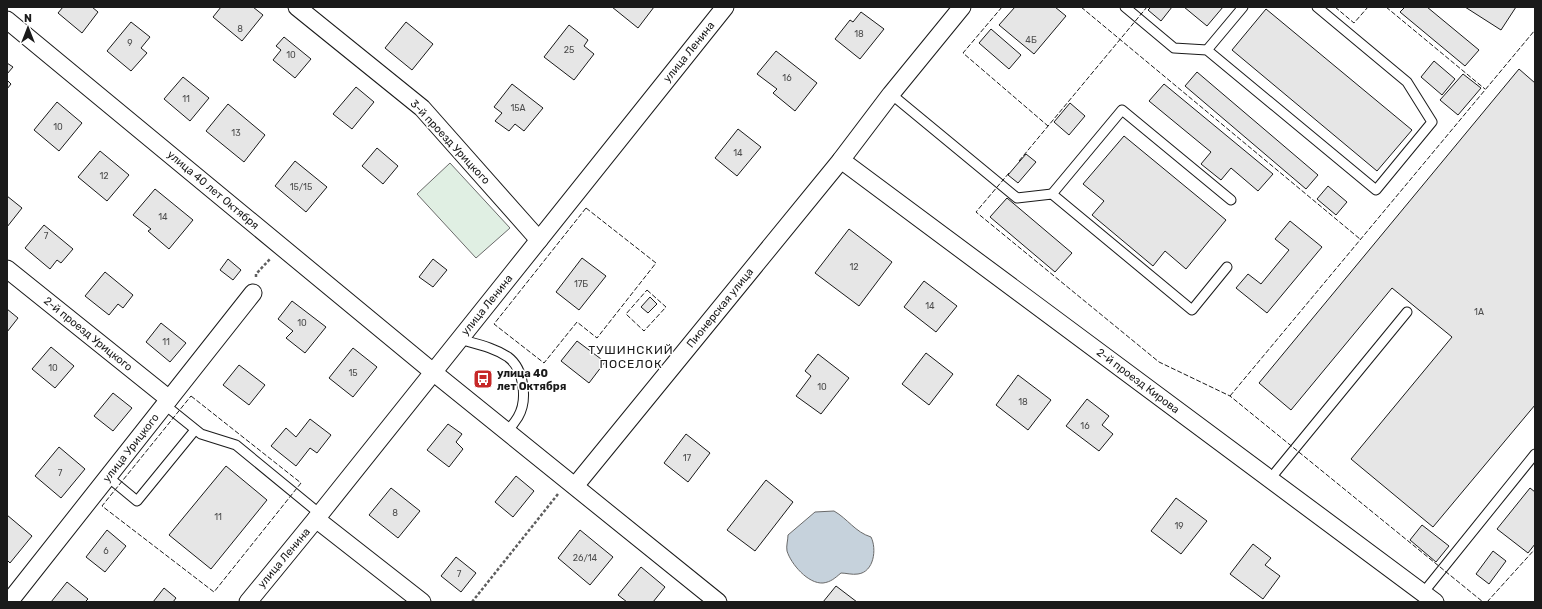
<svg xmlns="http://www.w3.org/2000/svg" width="1542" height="609" viewBox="0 0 1542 609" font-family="Rubik,sans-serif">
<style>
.green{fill:#e0efe3;stroke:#6a6a6a}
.water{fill:#c6d2dc;stroke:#6a6a6a}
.building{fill:#e6e6e6;stroke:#1a1a1a}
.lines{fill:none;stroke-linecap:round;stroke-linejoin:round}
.service-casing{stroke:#1a1a1a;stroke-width:11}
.minor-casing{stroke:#1a1a1a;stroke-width:19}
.path{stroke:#5f5f5f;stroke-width:2.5;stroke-dasharray:3 2;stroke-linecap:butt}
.service{stroke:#fff;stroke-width:9}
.minor{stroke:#fff;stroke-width:17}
.fence{stroke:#1a1a1a;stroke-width:1;stroke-dasharray:5 2;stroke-linecap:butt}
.labels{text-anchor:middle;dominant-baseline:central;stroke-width:3;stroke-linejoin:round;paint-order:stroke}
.number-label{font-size:9px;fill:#4d4d4d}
.street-label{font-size:11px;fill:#1a1a1a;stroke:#fff}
.poi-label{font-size:11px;font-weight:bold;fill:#1a1a1a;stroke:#fff;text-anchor:start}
.neighbourhood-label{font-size:12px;letter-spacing:1px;fill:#1a1a1a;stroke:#fff}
</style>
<rect width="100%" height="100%" fill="#fff"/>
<polygon class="green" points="450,163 510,228 476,258 417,194"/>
<path class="water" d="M834,511c14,8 21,21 37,26 6,12 3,35 -13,37 -6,1 -12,-1 -17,-1 -6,5 -10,9 -18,10 -15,1 -32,-19 -36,-32 -1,-5 1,-11 1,-16l27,-23z"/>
<g class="building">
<polygon points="63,7 92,7 98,12 82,33 58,13"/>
<polygon points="221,7 253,7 263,15 242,41 213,17"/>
<polygon points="612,7 654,7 638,28"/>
<polygon points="1015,7 1055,7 1066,16 1034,54 999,25"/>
<polygon points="1151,7 1172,7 1161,21 1148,10"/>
<polygon points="1184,7 1223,7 1207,26"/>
<polygon points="1405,7 1427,7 1479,50 1465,66 1400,12"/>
<polygon points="1465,7 1516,7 1501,30"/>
<polygon points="1266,9 1412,130 1377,171 1232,50"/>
<polygon points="861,12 884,29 860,59 835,39 850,20 853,22"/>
<polygon points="131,22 150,37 141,48 147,53 131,71 107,51"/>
<polygon points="406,22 433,44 412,70 385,48"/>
<polygon points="569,25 588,40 584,46 594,54 574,80 544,57"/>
<polygon points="991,29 1021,55 1009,69 979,43"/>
<polygon points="284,37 311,59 295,78 273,60 281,50 276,46"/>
<polygon points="776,51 817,83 795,111 773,93 777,89 757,74"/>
<polygon points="1434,61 1455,79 1442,95 1421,77"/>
<polygon points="7,63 13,67 7,74"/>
<polygon points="1519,69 1535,83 1535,405 1433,527 1351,459 1452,337 1392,288 1291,410 1259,383"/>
<polygon points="1197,72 1318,175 1306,189 1185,86"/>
<polygon points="1463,74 1481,88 1458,115 1440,100"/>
<polygon points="183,77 209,98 190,121 164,99"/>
<polygon points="7,80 11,84 7,89"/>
<polygon points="512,84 543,108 524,131 515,124 509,131 495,121 502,113 494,107"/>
<polygon points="1164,84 1273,174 1258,191 1231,168 1221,180 1201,164 1211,152 1149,101"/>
<polygon points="356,87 374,102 352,129 333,114"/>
<polygon points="57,102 82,123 59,151 34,130"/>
<polygon points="1070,103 1085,116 1069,135 1054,122"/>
<polygon points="228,104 265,135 244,162 206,131"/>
<polygon points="738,129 761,147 737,176 715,158"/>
<polygon points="1124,136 1226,220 1186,269 1165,251 1153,266 1092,215 1104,201 1083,184"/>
<polygon points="377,148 398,166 383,184 362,166"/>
<polygon points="100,151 129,175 107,201 78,177"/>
<polygon points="1026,154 1036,162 1018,183 1008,175"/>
<polygon points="295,161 327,187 306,212 275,186"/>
<polygon points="1328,186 1347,202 1336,215 1317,199"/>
<polygon points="155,189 193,220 169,249 148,231 151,229 133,215"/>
<polygon points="7,196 22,208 7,227"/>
<polygon points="1007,198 1072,253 1055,272 990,217"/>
<polygon points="1290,221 1322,247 1267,313 1236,288 1248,274 1261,284 1289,250 1275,239"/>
<polygon points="44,225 73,249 61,263 57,260 50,269 25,248"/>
<polygon points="849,229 892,262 859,306 815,273"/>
<polygon points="582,258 606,276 579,310 556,292"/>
<polygon points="228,259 241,270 233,280 220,270"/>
<polygon points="433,259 447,270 433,287 419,277"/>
<polygon points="105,272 133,295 123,308 118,304 109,315 85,296"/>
<polygon points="924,281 957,306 936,332 904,307"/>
<polygon points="650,297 657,304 648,313 641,307"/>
<polygon points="292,301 326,327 305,353 286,338 293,331 278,319"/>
<polygon points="7,309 18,318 7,332"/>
<polygon points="161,323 186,343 170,362 146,342"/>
<polygon points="577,341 605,362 589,383 561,361"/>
<polygon points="51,347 74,366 55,388 32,369"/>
<polygon points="353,348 377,367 353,397 329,378"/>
<polygon points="926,353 953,374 929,405 902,384"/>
<polygon points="818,354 849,378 821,414 796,396 811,376 805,371"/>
<polygon points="239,365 265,385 249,405 223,385"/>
<polygon points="1018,375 1051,400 1028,430 996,405"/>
<polygon points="113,393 132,408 113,431 94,416"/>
<polygon points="1087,399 1109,416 1102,425 1113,434 1099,451 1066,426"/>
<polygon points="310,419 331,435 317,453 310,448 296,466 271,446 286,428 296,437"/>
<polygon points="448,424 462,434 456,442 463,449 449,467 427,450"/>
<polygon points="686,434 710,453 688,482 664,463"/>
<polygon points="59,447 85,469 61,498 35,476"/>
<polygon points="226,466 267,500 211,569 169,535"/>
<polygon points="516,476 534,491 513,517 495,502"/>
<polygon points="766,480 793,502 755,551 727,530"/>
<polygon points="391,488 420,511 398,538 369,515"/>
<polygon points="1530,488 1535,492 1535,544 1528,553 1497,529"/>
<polygon points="1176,498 1207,521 1181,554 1151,531"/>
<polygon points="7,515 32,536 10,563 7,560"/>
<polygon points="1422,525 1449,546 1436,562 1410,540"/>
<polygon points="107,530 126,546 105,572 86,557"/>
<polygon points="580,530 613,557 590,585 558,558"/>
<polygon points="1253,544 1271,558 1265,565 1280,576 1263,599 1230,574"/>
<polygon points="1493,551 1506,561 1489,584 1476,574"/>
<polygon points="456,557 476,573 461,592 441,576"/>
<polygon points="641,567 665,587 653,602 627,602 618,595"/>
<polygon points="67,582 88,599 85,602 51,602"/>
<polygon points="836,586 857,602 823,602"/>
<polygon points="164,588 176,598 173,602 153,602"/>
</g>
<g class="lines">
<g class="service-casing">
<g id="service">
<polyline points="1125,7 1174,48 1207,50 1376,190 1432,122 1407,82 1317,7"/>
<polyline points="1207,50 1243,7"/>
<polyline points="891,94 1017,198 1052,194 1192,310 1227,267"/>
<polyline points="1052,194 1122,110 1231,200"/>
<path d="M459,339c17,5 34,8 49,18 16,12 20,43 10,60 -3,5 -7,10 -11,14"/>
<polyline points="165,405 201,434 236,445 320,514"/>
<polyline points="108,477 137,501 195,430"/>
<polyline points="1270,479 1407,312"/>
<polyline points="1423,593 1535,454"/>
</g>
</g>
<g class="minor-casing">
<g id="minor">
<polyline points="297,7 422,108 539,240"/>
<polyline points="7,20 433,372 718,602"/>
<polyline points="841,160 1435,602"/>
<polyline points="7,269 169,399"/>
<polyline points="575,486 841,160 891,94 962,7"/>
<polyline points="316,519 422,602"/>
<polyline points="9,602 253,293"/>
<polyline points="248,602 320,514 725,7"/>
</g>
</g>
<g class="path">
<polyline points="256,277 256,274 270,259"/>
<polyline points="472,602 558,494"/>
</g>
<use href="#service" class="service"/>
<use href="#minor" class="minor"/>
<g class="fence">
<polyline points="1002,7 963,53 1048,126"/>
<polyline points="1081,7 1360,239"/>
<polyline points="1335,7 1354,23 1368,7"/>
<polyline points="1386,7 1485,89"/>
<polyline points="1019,161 1147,7"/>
<polyline points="1009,173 976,212 1159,362 1230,396 1483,602"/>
<polygon points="586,208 656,263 597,338 577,322 544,363 494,324"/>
<polygon points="647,290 666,307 644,331 626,314"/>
<polygon points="191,396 301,483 214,592 102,506"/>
<polyline points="1230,396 1535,30"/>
<polyline points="1487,602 1535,549"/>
</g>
</g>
<defs>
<g id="bus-square" transform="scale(1)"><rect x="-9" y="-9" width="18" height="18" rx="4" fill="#c62828" stroke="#fff"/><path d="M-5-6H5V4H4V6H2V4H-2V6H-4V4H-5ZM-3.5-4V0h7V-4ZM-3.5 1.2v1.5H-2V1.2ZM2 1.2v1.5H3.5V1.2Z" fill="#fff"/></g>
</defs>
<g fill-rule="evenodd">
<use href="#bus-square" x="483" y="379"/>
</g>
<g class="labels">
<g class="number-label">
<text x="240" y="29">8</text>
<text x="859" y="34">18</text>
<text x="1031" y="40">4Б</text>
<text x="130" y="43">9</text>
<text x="569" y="50">25</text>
<text x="291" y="55">10</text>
<text x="787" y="78">16</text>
<text x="186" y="99">11</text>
<text x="518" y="108">15А</text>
<text x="58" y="127">10</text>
<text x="236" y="133">13</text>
<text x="738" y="153">14</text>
<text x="104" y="176">12</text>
<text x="301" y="187">15/15</text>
<text x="163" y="217">14</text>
<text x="46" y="236">7</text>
<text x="854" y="267">12</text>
<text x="581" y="284">17Б</text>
<text x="930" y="306">14</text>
<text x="1479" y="312">1А</text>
<text x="302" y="323">10</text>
<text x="166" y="342">11</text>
<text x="53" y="368">10</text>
<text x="353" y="373">15</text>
<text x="822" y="387">10</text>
<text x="1023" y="402">18</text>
<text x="1085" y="426">16</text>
<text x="687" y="458">17</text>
<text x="60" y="473">7</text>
<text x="395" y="513">8</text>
<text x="218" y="517">11</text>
<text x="1179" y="526">19</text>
<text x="106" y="551">6</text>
<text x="585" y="558">26/14</text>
<text x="459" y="574">7</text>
</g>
<g class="street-label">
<text transform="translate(689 52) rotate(-51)">улица Ленина</text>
<text transform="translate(450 142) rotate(47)">3-й проезд Урицкого</text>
<text transform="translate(213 190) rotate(40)">улица 40 лет Октября</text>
<text transform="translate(487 305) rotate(-51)">улица Ленина</text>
<text transform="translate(720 308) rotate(-51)">Пионерская улица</text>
<text transform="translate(88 334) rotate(39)">2-й проезд Урицкого</text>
<text transform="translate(1138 381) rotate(37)">2-й проезд Кирова</text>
<text transform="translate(131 448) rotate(-52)">улица Урицкого</text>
<text transform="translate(284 558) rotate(-50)">улица Ленина</text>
</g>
<g class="poi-label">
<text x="497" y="373">улица 40<tspan x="497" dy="13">лет Октября</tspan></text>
</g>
<g class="neighbourhood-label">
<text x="631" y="350">ТУШИНСКИЙ<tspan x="631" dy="14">ПОСЕЛОК</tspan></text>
</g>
</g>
<rect width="1542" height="609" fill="none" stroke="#1a1a1a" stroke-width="16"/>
<g transform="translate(28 28)" stroke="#ffffff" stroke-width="3" paint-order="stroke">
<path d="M0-3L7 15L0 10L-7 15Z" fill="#1a1a1a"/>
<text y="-6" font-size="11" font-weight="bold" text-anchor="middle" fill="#1a1a1a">N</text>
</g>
</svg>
